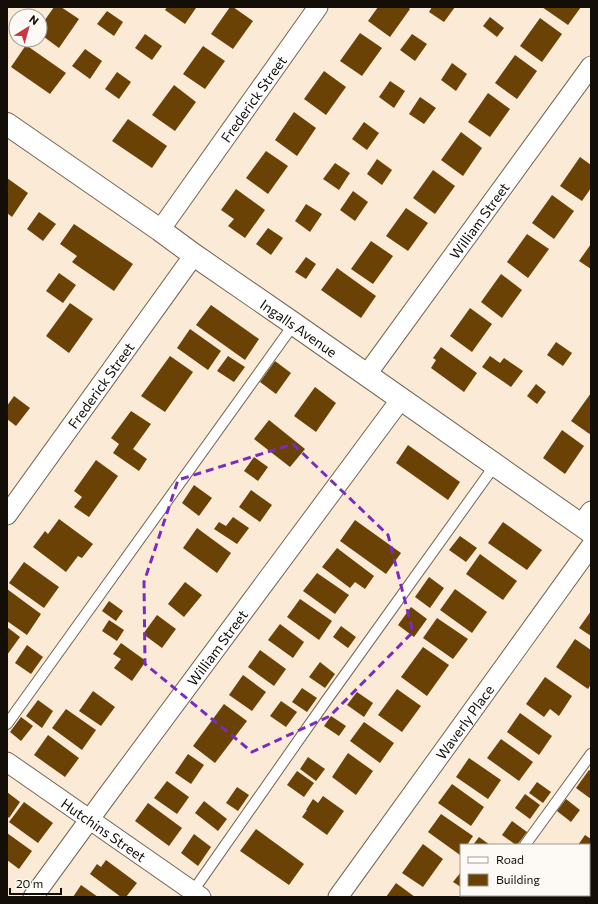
<svg xmlns="http://www.w3.org/2000/svg" width="598" height="904" viewBox="0 0 598 904" font-family="Commissioner,sans-serif">
<style>
.building{fill:#6b4205}
.lines{fill:none;stroke-linecap:round;stroke-linejoin:round}
.service-casing{stroke:#746653;stroke-width:12}
.minor-casing{stroke:#746653;stroke-width:21}
.tertiary-casing{stroke:#746653;stroke-width:24}
.service{stroke:#fff;stroke-width:10}
.minor{stroke:#fff;stroke-width:19}
.tertiary{stroke:#fff;stroke-width:22}
.marked{fill:none;stroke:#7b2cbf;stroke-width:3;stroke-dasharray:8 5;stroke-linejoin:round}
.labels{text-anchor:middle;dominant-baseline:central;stroke-width:4;stroke-linejoin:round;paint-order:stroke}
.street-label{font-size:14px;fill:#130e07;stroke:#fdfaf5}
</style>
<rect width="100%" height="100%" fill="#fbead5"/>
<g class="building">
<polygon points="54,7 61,7 79,19 59,48 40,34 40,27"/>
<polygon points="167,7 194,7 196,8 185,24 165,10"/>
<polygon points="230,7 233,7 253,21 233,49 211,34"/>
<polygon points="378,7 408,7 410,9 390,37 368,21"/>
<polygon points="432,7 455,7 444,22 429,12"/>
<polygon points="542,7 581,7 568,25"/>
<polygon points="107,11 123,22 114,36 97,24"/>
<polygon points="490,17 504,28 497,37 483,26"/>
<polygon points="540,18 562,34 542,62 520,46"/>
<polygon points="360,33 382,48 362,76 340,61"/>
<polygon points="145,34 162,46 152,60 135,48"/>
<polygon points="412,34 427,44 415,61 400,50"/>
<polygon points="26,45 66,73 50,94 11,67"/>
<polygon points="203,46 225,61 205,89 183,74"/>
<polygon points="85,49 102,61 90,79 72,66"/>
<polygon points="515,55 537,71 517,99 495,83"/>
<polygon points="452,63 467,74 456,91 441,80"/>
<polygon points="324,71 346,87 326,115 304,99"/>
<polygon points="117,72 131,82 119,99 105,89"/>
<polygon points="390,81 405,91 394,108 379,97"/>
<polygon points="174,85 196,102 175,131 152,115"/>
<polygon points="488,93 510,109 490,137 468,122"/>
<polygon points="420,97 436,108 424,124 409,114"/>
<polygon points="294,112 316,128 297,156 275,140"/>
<polygon points="128,119 167,146 152,168 112,141"/>
<polygon points="364,122 379,133 367,150 352,139"/>
<polygon points="461,132 482,148 463,176 441,160"/>
<polygon points="266,151 288,166 268,194 246,178"/>
<polygon points="580,157 591,165 591,188 582,201 560,186"/>
<polygon points="377,159 392,170 382,185 367,174"/>
<polygon points="335,163 350,173 339,190 323,179"/>
<polygon points="433,170 455,186 435,214 413,198"/>
<polygon points="7,178 28,193 12,217 7,213"/>
<polygon points="236,189 265,210 245,238 228,226 234,219 221,210"/>
<polygon points="353,191 368,202 355,221 340,210"/>
<polygon points="552,195 574,211 554,239 532,223"/>
<polygon points="306,204 322,214 310,232 295,221"/>
<polygon points="406,208 428,223 408,251 386,236"/>
<polygon points="39,212 56,224 43,241 27,229"/>
<polygon points="74,224 133,264 114,291 72,262 77,256 60,244"/>
<polygon points="268,228 283,238 271,255 256,244"/>
<polygon points="527,234 549,249 528,278 507,262"/>
<polygon points="371,241 393,256 373,284 351,269"/>
<polygon points="591,244 591,269 579,261"/>
<polygon points="306,257 316,264 306,279 295,272"/>
<polygon points="337,268 376,296 361,318 321,290"/>
<polygon points="59,273 76,285 63,303 46,291"/>
<polygon points="501,274 522,290 502,318 481,302"/>
<polygon points="70,303 93,319 69,353 46,336"/>
<polygon points="211,305 259,339 245,360 196,325"/>
<polygon points="470,308 492,324 472,352 450,336"/>
<polygon points="190,329 221,351 208,370 177,348"/>
<polygon points="556,342 572,353 563,366 547,355"/>
<polygon points="441,347 477,373 464,392 431,368 436,360 433,358"/>
<polygon points="170,356 193,372 165,412 141,396"/>
<polygon points="228,356 245,367 234,382 217,371"/>
<polygon points="490,356 500,363 504,358 523,371 511,387 482,367"/>
<polygon points="275,361 291,373 276,394 260,382"/>
<polygon points="536,384 546,392 537,404 527,396"/>
<polygon points="315,387 336,403 316,432 294,416"/>
<polygon points="591,393 591,435 571,421"/>
<polygon points="14,396 30,408 16,426 7,419 7,406"/>
<polygon points="131,411 151,424 133,449 147,459 139,471 113,453 119,444 111,438"/>
<polygon points="269,420 305,449 290,467 254,439"/>
<polygon points="562,430 584,446 565,474 543,458"/>
<polygon points="408,445 460,482 448,500 396,463"/>
<polygon points="254,457 268,467 258,481 244,471"/>
<polygon points="96,460 118,476 89,517 74,507 82,497 74,491"/>
<polygon points="194,485 212,498 199,516 182,503"/>
<polygon points="251,490 272,505 260,522 239,507"/>
<polygon points="233,517 249,528 237,544 214,529 219,522 226,526"/>
<polygon points="59,519 93,544 82,558 78,556 66,572 33,547 45,531 48,534"/>
<polygon points="355,520 401,553 386,574 340,541"/>
<polygon points="503,522 542,550 527,570 488,543"/>
<polygon points="197,528 231,553 217,573 183,548"/>
<polygon points="460,536 477,548 466,562 449,550"/>
<polygon points="337,548 374,576 365,589 355,582 350,588 322,567"/>
<polygon points="480,554 517,581 503,600 466,574"/>
<polygon points="24,562 59,587 44,608 9,583"/>
<polygon points="317,573 349,595 335,614 303,591"/>
<polygon points="429,577 444,588 430,608 415,597"/>
<polygon points="185,582 202,595 184,617 168,604"/>
<polygon points="7,589 41,614 27,635 7,621"/>
<polygon points="455,589 487,612 472,633 440,610"/>
<polygon points="300,599 332,621 319,640 287,617"/>
<polygon points="109,601 123,611 116,621 102,611"/>
<polygon points="411,607 427,619 414,637 398,625"/>
<polygon points="591,611 591,636 579,628"/>
<polygon points="157,615 176,629 162,648 143,634"/>
<polygon points="437,618 468,639 453,659 423,638"/>
<polygon points="109,620 124,630 117,641 102,631"/>
<polygon points="280,624 304,642 293,658 268,640"/>
<polygon points="341,626 356,637 348,648 333,637"/>
<polygon points="7,627 20,637 7,655"/>
<polygon points="575,639 591,650 591,684 588,689 556,667"/>
<polygon points="121,643 146,661 132,681 114,668 121,659 113,654"/>
<polygon points="27,645 43,657 31,674 15,663"/>
<polygon points="423,647 449,665 427,696 401,677"/>
<polygon points="260,650 286,669 274,686 248,667"/>
<polygon points="320,662 335,674 325,688 309,677"/>
<polygon points="243,675 266,692 252,711 229,695"/>
<polygon points="545,677 572,696 559,716 550,709 544,717 526,704"/>
<polygon points="302,688 317,698 307,712 292,702"/>
<polygon points="397,689 421,706 402,732 378,715"/>
<polygon points="93,691 115,707 101,726 79,711"/>
<polygon points="357,692 373,703 364,717 347,705"/>
<polygon points="38,700 53,711 42,728 26,716"/>
<polygon points="281,701 297,712 286,727 270,716"/>
<polygon points="224,704 247,721 215,763 193,746"/>
<polygon points="66,709 96,730 82,750 52,728"/>
<polygon points="520,713 552,736 539,755 507,732"/>
<polygon points="331,716 346,726 339,736 324,726"/>
<polygon points="21,717 33,726 21,741 10,732"/>
<polygon points="364,722 394,743 380,763 350,741"/>
<polygon points="48,735 79,758 65,777 34,755"/>
<polygon points="501,739 533,762 519,781 487,758"/>
<polygon points="348,753 373,771 356,795 332,777"/>
<polygon points="188,754 204,765 191,784 175,773"/>
<polygon points="308,757 325,769 316,781 300,769"/>
<polygon points="469,758 501,780 488,799 456,777"/>
<polygon points="589,770 591,771 591,799 576,788"/>
<polygon points="297,771 314,783 304,797 287,785"/>
<polygon points="167,781 189,797 177,814 154,798"/>
<polygon points="537,782 551,792 543,803 529,793"/>
<polygon points="452,784 484,807 471,826 438,803"/>
<polygon points="237,787 249,795 238,811 226,803"/>
<polygon points="7,792 20,802 9,818 7,816"/>
<polygon points="525,794 540,805 530,819 515,808"/>
<polygon points="323,796 344,811 327,835 302,817 307,810 306,810 313,799 318,803"/>
<polygon points="566,799 580,810 571,822 557,811"/>
<polygon points="204,801 227,819 218,831 195,813"/>
<polygon points="24,802 53,823 38,843 9,822"/>
<polygon points="148,803 182,828 169,846 135,821"/>
<polygon points="441,814 473,836 467,845 461,845 461,853 460,855 428,832"/>
<polygon points="512,821 527,832 517,845 516,845 502,835"/>
<polygon points="256,829 304,864 289,885 240,851"/>
<polygon points="7,833 32,851 19,869 7,860"/>
<polygon points="194,834 211,847 198,866 181,853"/>
<polygon points="585,835 591,839 591,867 589,865 589,845 578,845"/>
<polygon points="479,837 490,845 473,845"/>
<polygon points="423,844 443,859 423,887 402,873"/>
<polygon points="106,860 137,883 126,897 121,897 90,874 97,864 101,867"/>
<polygon points="461,872 461,887 453,882"/>
<polygon points="589,876 591,878 591,893 588,897 578,897 575,895 589,895"/>
<polygon points="396,883 415,897 386,897"/>
<polygon points="81,885 98,897 73,897"/>
</g>
<g class="lines">
<g class="service-casing">
<g id="service">
<polyline points="7,724 294,324"/>
<polyline points="525,845 591,754"/>
<polyline points="191,894 326,701 495,465"/>
<polyline points="488,897 489,895"/>
</g>
</g>
<g class="minor-casing">
<g id="minor">
<path id="s1" d="M160,230l158,-223"/>
<path id="s2" d="M367,374l224,-308"/>
<path id="s3" d="M7,515l187,-260"/>
<polyline points="581,525 591,511"/>
<path id="s4" d="M7,762l194,135"/>
<path id="s5" d="M33,897l70,-96 298,-402"/>
<path id="s6" d="M338,897l253,-351"/>
</g>
</g>
<g class="tertiary-casing">
<g id="tertiary">
<path id="s7" d="M7,124l153,106 34,25 100,69 297,208"/>
</g>
</g>
<use href="#service" class="service"/>
<use href="#minor" class="minor"/>
<use href="#tertiary" class="tertiary"/>
</g>
<path class="marked" d="M293,444l95,91 25,97 -83,84 -78,36 -107,-88 -1,-82 34,-102z"/>
<g class="labels">
<g class="street-label">
<text stroke="none"><textPath href="#s1" startOffset="161">Frederick Street</textPath></text>
<text stroke="none"><textPath href="#s2" startOffset="190">William Street</textPath></text>
<text stroke="none"><textPath href="#s7" startOffset="356">Ingalls Avenue</textPath></text>
<text stroke="none"><textPath href="#s3" startOffset="160">Frederick Street</textPath></text>
<text stroke="none"><textPath href="#s5" startOffset="310">William Street</textPath></text>
<text stroke="none"><textPath href="#s6" startOffset="216">Waverly Place</textPath></text>
<text stroke="none"><textPath href="#s4" startOffset="118">Hutchins Street</textPath></text>
</g>
</g>
<rect width="598" height="904" fill="none" stroke="#130e07" stroke-width="16"/>
<rect x="460" y="844" width="130" height="52" fill="#fdfaf5" stroke="#9f9c96"/>
<rect x="468" y="857" width="20" height="6" fill="#ffffff" stroke="#9f9c96"/>
<text x="496" y="864" font-size="12" fill="#130e07">Road</text>
<rect x="468" y="874" width="20" height="12" fill="#6b4205" stroke="#9f9c96"/>
<text x="496" y="884" font-size="12" fill="#130e07">Building</text>
<g transform="translate(28 28) rotate(37)"><circle r="19" fill="#fdfaf5" stroke="#9f9c96"/>
<path d="M0-3L7 15L0 10L-7 15Z" fill="#c63643"/>
<text y="-6" font-size="11" font-weight="bold" text-anchor="middle" fill="#130e07">N</text>
</g>
<path d="M10 888v6h51v-6" fill="none" stroke="#130e07" stroke-width="2"/>
<text x="16" y="888" font-size="12" fill="#130e07" stroke="#fdfaf5" stroke-width="3" paint-order="stroke">20 m</text>
</svg>
